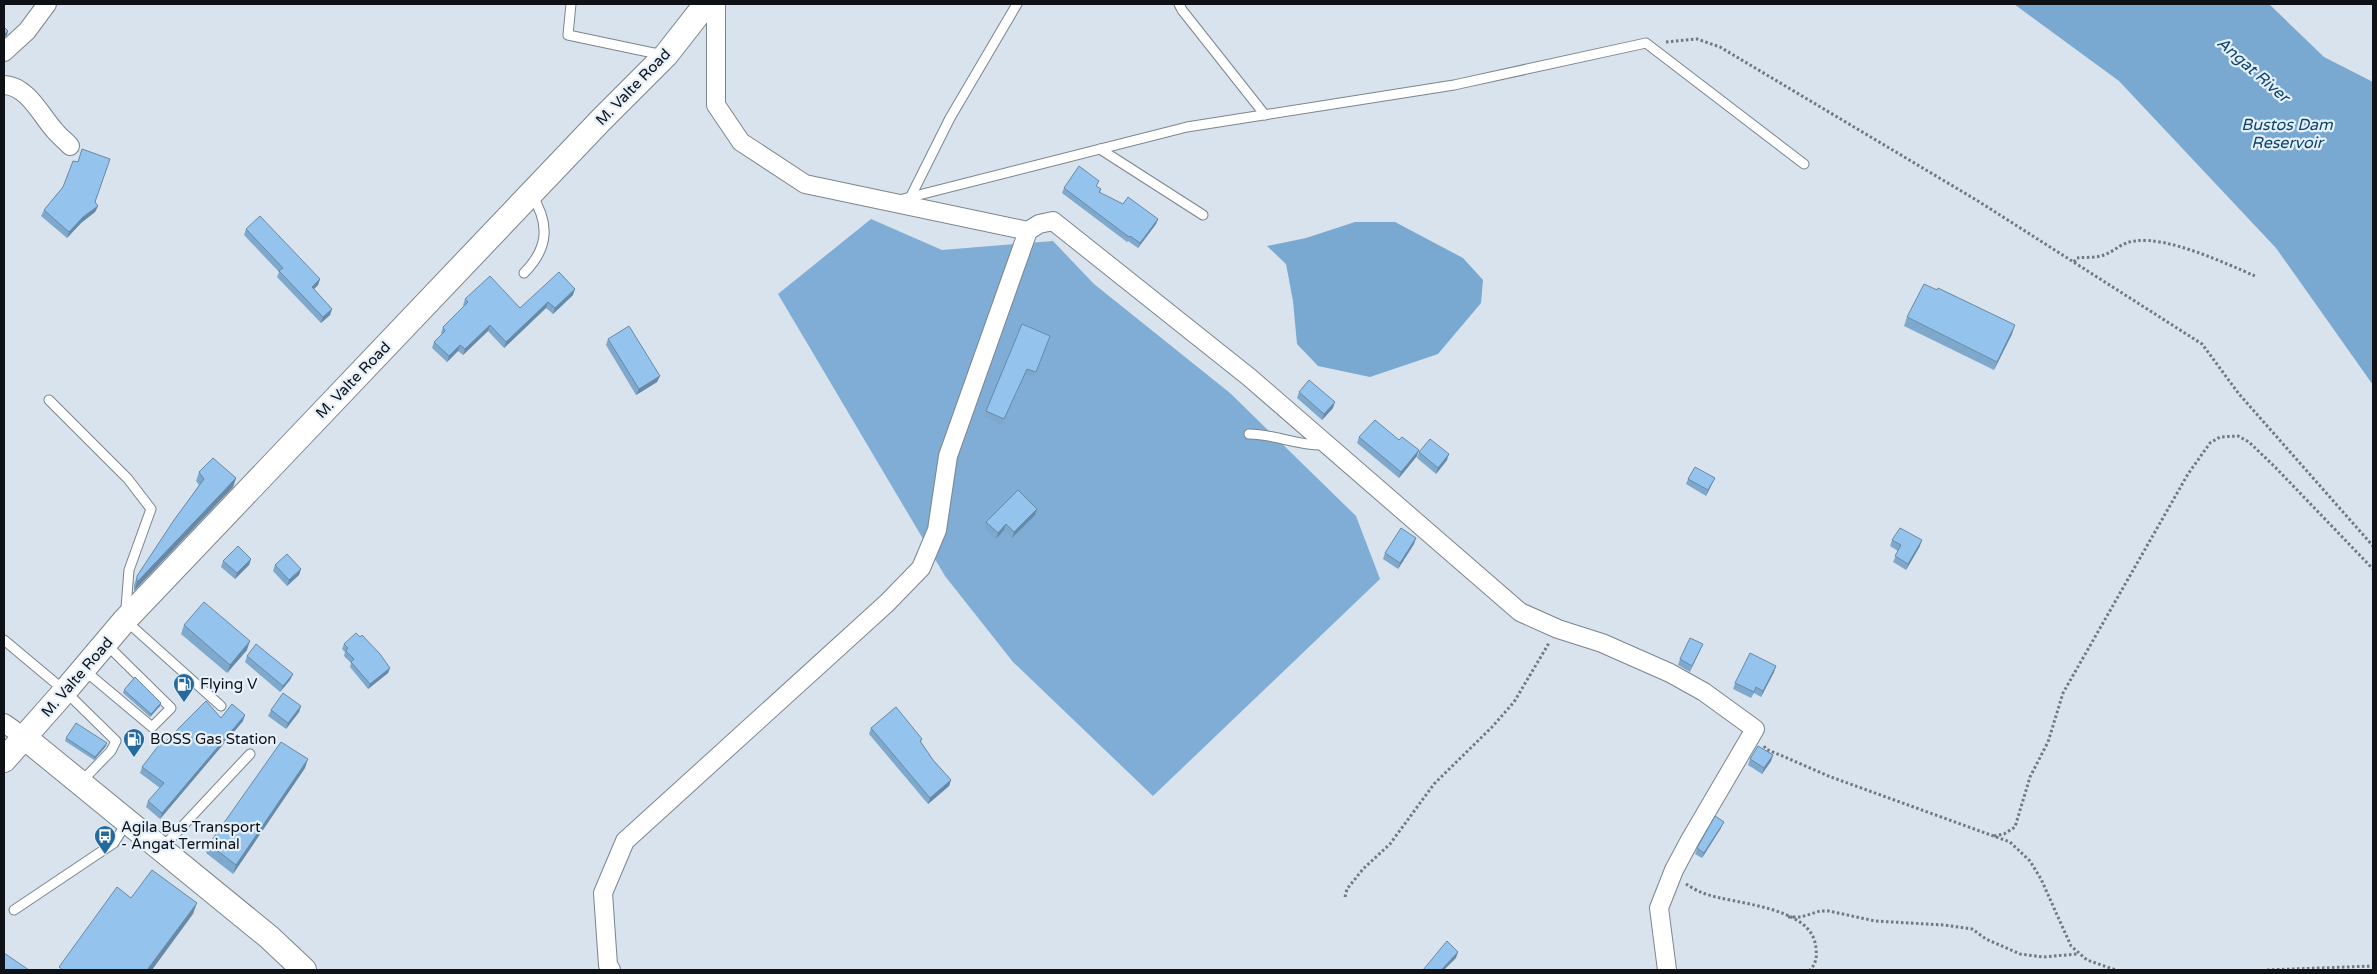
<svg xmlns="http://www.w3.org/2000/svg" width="2377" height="974" viewBox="0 0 2377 974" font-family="'Varela Round',sans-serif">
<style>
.forest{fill:#7fadd6}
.water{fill:#79a8d1}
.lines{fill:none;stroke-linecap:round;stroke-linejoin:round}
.service-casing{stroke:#7b858e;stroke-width:11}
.minor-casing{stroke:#7b858e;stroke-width:20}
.secondary-casing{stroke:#7b858e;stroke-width:26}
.path{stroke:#71787f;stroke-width:3;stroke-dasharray:2.5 2.5;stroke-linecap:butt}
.service{stroke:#fff;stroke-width:9}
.minor{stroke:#fff;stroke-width:18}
.secondary{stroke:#fff;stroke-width:24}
.wall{fill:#7fa9cc}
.shaded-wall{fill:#6889a6}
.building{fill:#94c4ed;stroke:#6889a6}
.labels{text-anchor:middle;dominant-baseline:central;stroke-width:4.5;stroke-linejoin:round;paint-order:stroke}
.street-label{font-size:15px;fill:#0e1115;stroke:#e5f0fa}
.poi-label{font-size:15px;fill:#0e1115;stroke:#e5f0fa;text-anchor:start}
.water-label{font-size:16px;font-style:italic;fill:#0d446b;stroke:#e5f0fa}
</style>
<rect width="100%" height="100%" fill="#d8e3ed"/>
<polygon class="forest" points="871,219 942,250 1053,241 1094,284 1230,393 1356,516 1380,579 1153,796 1013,662 945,576 778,294"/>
<g class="water">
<polygon points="2014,4 2269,4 2324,57 2373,82 2373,385 2276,248 2119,81"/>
<polygon points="1355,222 1395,222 1463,258 1483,280 1481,303 1438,354 1370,377 1318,366 1297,344 1293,301 1286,264 1267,246 1306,238"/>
</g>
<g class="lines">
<g class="service-casing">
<g id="service">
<polyline points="571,4 568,35 663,55"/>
<polyline points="1179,4 1182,10 1265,115"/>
<polyline points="1100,149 1203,215"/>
<polyline points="911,196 950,118 1017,4"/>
<polyline points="899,200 1187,127 1454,85 1646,43 1804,164"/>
<path d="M524,273c25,-25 26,-50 7,-79"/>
<polyline points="49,400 128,479 151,509 129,570 125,620 221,706"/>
<path d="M1249,434c26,0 49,12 75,11"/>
<polyline points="4,640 65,691 116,741 111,751 80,783"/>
<polyline points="84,670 152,727 171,708 106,644"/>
<polyline points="162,848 250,754"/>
<polyline points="14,910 114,843 127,822"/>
</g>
</g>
<g class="minor-casing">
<g id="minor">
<polyline points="716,4 716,105 741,142 805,184 1028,231"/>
<polyline points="4,52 27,31 47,4"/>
<path d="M4,85c24,1 37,31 52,47 4,5 10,9 14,14"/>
<polyline points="4,723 24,737"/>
<polyline points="611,970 608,965 603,893 625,841 887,603 921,568 937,530 948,456 1028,231 1039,224 1053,221 1249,377 1520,612 1558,629 1602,643 1670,673 1704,692 1755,729 1690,840 1674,870 1659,908 1667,970"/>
</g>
</g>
<g class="secondary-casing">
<g id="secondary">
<polyline points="24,737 269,937 304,970"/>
<polyline points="4,760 65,691 125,620 601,120 666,55 706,4"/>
</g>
</g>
<g class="path">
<polyline points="1666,42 1697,39 1720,47 1978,201 2202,344 2239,394 2373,546"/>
<path d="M2074,262l3,-4c8,-1 19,0 27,-3 11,-4 18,-13 31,-14 32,-5 90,22 120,35"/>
<polyline points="1764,746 1766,749 1831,777 2010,842 2030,861 2041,879 2071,946 2087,960 2116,970"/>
<polyline points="1994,836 2004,834 2015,827 2030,777 2048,742 2063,693 2188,474 2210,443 2220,437 2238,436 2249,442 2275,467 2373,569"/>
<path d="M1686,884c5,3 11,7 17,9 30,12 111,12 113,56 1,8 0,15 -6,21"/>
<polyline points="1345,897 1347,889 1363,869 1390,844 1434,784 1492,727 1514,702 1549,643"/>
<polyline points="1788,917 1801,917 1820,911 1829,911 1875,921 1944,925 1972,929 1986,939 2020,954 2043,957 2077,954"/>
<polyline points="2267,970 2373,966"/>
</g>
<use href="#service" class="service"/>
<use href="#minor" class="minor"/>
<use href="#secondary" class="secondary"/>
</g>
<g class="wall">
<polygon points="63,187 95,202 98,206 95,212 81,223 67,238 41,216 44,210"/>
<polygon points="1097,187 1101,189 1100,193 1123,204 1158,219 1156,224 1138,248 1128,241 1127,242 1062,193 1064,188"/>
<polygon points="246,229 320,279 318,285 314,289 332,309 330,315 321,323 277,277 279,272 244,235"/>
<polygon points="573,295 553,314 546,308 504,348 488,331 463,355 458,351 447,362 432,348 434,342 442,334 441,333 443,327 464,306 463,305 465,299 520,308"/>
<polygon points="1907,317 2012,334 1994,370 1904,326"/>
<polygon points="1050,336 1033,378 1025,374 1002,425 984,417 986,411"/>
<polygon points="608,339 660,376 657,382 636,395 606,345"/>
<polygon points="1299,392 1333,408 1322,420 1297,398"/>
<polygon points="1359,437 1399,440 1417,456 1399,478 1357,443"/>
<polygon points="1419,452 1447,460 1436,474 1417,458"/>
<polygon points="199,472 236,478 233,487 134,591 134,585 137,576 199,485 196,481"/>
<polygon points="1715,478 1706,496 1686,484 1688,479"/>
<polygon points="1035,515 1012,538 1004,530 996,539 984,528 986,522"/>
<polygon points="1416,538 1414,544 1398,569 1383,559 1385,553"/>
<polygon points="1892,540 1920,546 1906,570 1893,562 1898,551 1890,546"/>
<polygon points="251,559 249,565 235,579 221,567 223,561"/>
<polygon points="275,565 301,569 299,575 287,586 273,571"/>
<polygon points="184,625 247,650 227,673 181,634"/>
<polygon points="344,644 390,668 388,673 368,689 350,667 351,663 344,656 345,652 342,649"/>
<polygon points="1703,644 1690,672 1678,665 1680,659"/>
<polygon points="247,656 293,674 290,680 280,692 245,662"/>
<polygon points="1776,666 1774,672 1761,697 1754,693 1751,698 1733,689 1735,683"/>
<polygon points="124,690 160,706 150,717 123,693"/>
<polygon points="301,706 299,712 286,729 268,716 271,710"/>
<polygon points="221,718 243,721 160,819 146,807 148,801 160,788 140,773 142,767 164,743"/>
<polygon points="871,728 922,739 921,742 933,760 951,780 949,786 928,804 869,734"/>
<polygon points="66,738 106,746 94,760 65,741"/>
<polygon points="1773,755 1771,761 1762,774 1748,765 1750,759"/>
<polygon points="305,768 233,874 206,853 209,844"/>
<polygon points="1721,828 1702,858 1695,854 1697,848"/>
</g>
<g class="shaded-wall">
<polygon points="8,31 7,35 4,38 4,35"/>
<polygon points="98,206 95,212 81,223 67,238 69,232 83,217"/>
<polygon points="1158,219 1156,224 1138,248 1140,243"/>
<polygon points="320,279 318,285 310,293 312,287"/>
<polygon points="575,289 573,295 553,314 555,308"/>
<polygon points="548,302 546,308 504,348 506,342"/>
<polygon points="332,309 330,315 321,323 323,317"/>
<polygon points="490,325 488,331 463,355 465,349"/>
<polygon points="2015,325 2012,334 1994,370 1997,362"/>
<polygon points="460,345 458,351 447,362 449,356"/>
<polygon points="660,376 657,382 636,395 639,389"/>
<polygon points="1335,402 1333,408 1322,420 1324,414"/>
<polygon points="1419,450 1417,456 1399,478 1401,472"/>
<polygon points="1449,454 1447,460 1436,474 1438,468"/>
<polygon points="236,478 233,487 134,591 137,582"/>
<polygon points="1715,478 1706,496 1708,490"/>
<polygon points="1037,509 1035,515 1012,538 1014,532"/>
<polygon points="1006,524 1004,530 996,539 998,533"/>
<polygon points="1416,538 1414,544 1398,569 1400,563"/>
<polygon points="1922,540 1920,546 1906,570 1908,564"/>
<polygon points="251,559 249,565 235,579 237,573"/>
<polygon points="301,569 299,575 287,586 289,580"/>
<polygon points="250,641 247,650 227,673 230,665"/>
<polygon points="1776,666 1774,672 1761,697 1763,691"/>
<polygon points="390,668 388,673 368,689 370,684"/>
<polygon points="293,674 290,680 280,692 283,686"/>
<polygon points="161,703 160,706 150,717 151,714"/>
<polygon points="301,706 299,712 286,729 288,723"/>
<polygon points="245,715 243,721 160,819 162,813"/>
<polygon points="107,743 106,746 94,760 95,757"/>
<polygon points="1773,755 1771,761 1762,774 1764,768"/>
<polygon points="308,759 305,768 233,874 236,865"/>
<polygon points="951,780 949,786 928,804 930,798"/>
<polygon points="1724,822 1721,828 1702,858 1704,853"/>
<polygon points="197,903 193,914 152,970 147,970"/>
<polygon points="1458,952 1456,958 1444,970 1441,970"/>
</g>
<g class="building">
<polygon points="4,27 8,31 4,35"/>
<polygon points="82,149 110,159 95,202 98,206 83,217 69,232 44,210 63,187 73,161 78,162"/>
<polygon points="1079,166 1099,181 1096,186 1101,189 1099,192 1123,204 1128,197 1158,219 1140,243 1130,236 1129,237 1064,188"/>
<polygon points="260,216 320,279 312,287 332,309 323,317 279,271 283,268 246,229"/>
<polygon points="559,272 575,289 555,308 548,302 506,342 490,325 465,349 460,345 449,356 434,342 445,331 443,327 468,302 465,299 490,276 520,308"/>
<polygon points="1924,284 1937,290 1938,288 2015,325 1997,362 1907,317"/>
<polygon points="1022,324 1050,336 1036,372 1027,369 1004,419 986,411"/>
<polygon points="629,326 660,376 639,389 608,339"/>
<polygon points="1309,380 1335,402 1324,414 1299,392"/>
<polygon points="1375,420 1399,440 1402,437 1419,450 1401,472 1359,437"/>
<polygon points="1430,439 1449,454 1438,468 1419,452"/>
<polygon points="213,458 236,478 137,582 137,576 174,520 204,479 199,472"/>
<polygon points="1695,467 1715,478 1708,490 1688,479"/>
<polygon points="1018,490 1037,509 1014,532 1006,524 998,533 986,522"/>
<polygon points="1401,528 1416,538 1400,563 1385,553"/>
<polygon points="1900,528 1922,540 1908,564 1895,556 1901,545 1892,540"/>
<polygon points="238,546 251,559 237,573 223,561"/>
<polygon points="287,554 301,569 289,580 275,565"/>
<polygon points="204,602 250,641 230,665 184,625"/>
<polygon points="356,633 360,637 362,635 380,654 390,668 370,684 351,662 354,659 346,651 348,648 344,644"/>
<polygon points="1690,638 1703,644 1692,666 1680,659"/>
<polygon points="256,644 293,674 283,686 247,656"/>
<polygon points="1750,653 1776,666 1763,691 1756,687 1754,692 1735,683"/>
<polygon points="135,677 161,703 151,714 124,690"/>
<polygon points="283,693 301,706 288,723 271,710"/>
<polygon points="206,701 221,718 232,704 245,715 162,813 148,801 164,783 142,767 162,741 164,743"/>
<polygon points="896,707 922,739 920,741 933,760 951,780 930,798 871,728"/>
<polygon points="76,723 107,743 95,757 66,738"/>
<polygon points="281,742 308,759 236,865 209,844"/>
<polygon points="1758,746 1773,755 1764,768 1750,759"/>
<polygon points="1715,816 1724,822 1704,853 1697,848"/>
<polygon points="152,870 197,903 147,970 63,970 59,967 117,887 131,898"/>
<polygon points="1447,941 1458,952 1441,970 1423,970"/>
<polygon points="4,953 29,970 4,970"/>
</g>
<defs>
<g id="fuel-pin" transform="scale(1.125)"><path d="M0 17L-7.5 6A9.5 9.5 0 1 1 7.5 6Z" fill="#256a9f" stroke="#e5f0fa"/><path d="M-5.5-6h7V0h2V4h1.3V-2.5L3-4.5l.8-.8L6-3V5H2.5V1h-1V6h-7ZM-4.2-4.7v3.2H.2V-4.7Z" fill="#fff"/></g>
<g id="bus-pin" transform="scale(1.125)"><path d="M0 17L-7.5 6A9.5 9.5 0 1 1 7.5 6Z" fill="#256a9f" stroke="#e5f0fa"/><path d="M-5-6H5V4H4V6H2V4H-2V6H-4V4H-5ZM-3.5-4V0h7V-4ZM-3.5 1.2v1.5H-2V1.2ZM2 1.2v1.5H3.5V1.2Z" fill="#fff"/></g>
</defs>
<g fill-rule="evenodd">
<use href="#fuel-pin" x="184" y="684"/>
<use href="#fuel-pin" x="134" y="739"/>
<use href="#bus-pin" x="105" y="836"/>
</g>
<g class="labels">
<g class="street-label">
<text transform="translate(633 87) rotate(-46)">M. Valte Road</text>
<text transform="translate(353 380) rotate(-46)">M. Valte Road</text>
<text transform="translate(77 677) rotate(-49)">M. Valte Road</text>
</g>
<g class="poi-label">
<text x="200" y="684">Flying V</text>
<text x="150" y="739">BOSS Gas Station</text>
<text x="121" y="827">Agila Bus Transport<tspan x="121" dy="17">- Angat Terminal</tspan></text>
</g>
<g class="water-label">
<text transform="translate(2253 70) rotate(41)">Angat River</text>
<text x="2287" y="125">Bustos Dam<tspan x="2287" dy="18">Reservoir</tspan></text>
</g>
</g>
<rect width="2377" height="974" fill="none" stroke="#0e1115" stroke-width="10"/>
</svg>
